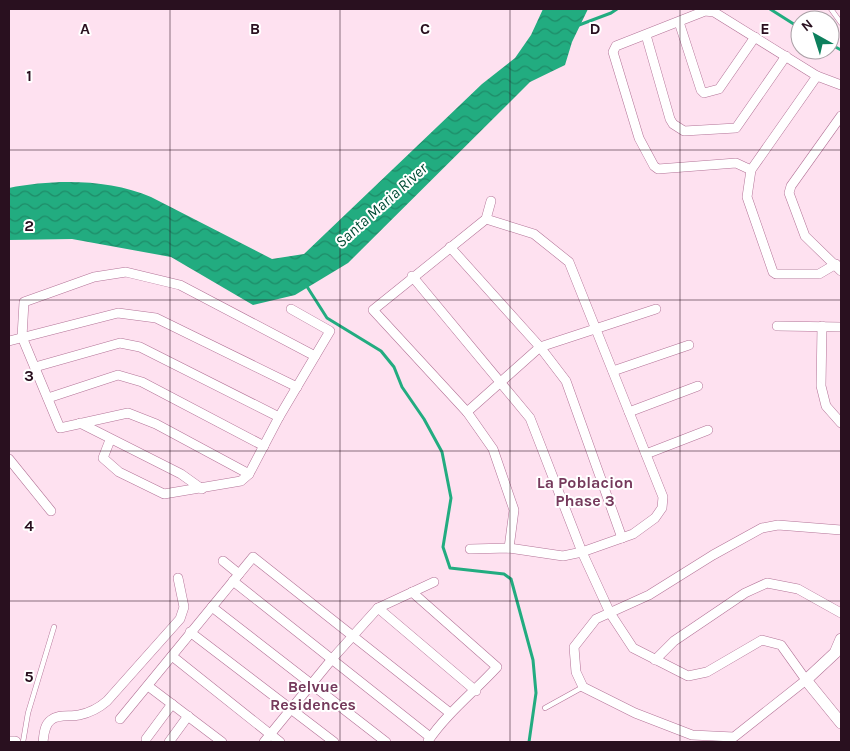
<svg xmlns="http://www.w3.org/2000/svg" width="850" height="751" viewBox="0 0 850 751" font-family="Karla,sans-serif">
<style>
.water{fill:url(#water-waves)}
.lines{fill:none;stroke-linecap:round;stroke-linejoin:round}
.stream{stroke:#22ac80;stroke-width:3}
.service-casing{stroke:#b37397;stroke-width:5.5}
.minor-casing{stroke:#b37397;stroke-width:10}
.tertiary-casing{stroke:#b37397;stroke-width:12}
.service{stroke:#fff;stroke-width:4.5}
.minor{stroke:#fff;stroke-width:9}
.tertiary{stroke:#fff;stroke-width:11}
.grid{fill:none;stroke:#29101f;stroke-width:1;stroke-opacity:0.55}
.labels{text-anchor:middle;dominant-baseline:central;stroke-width:4;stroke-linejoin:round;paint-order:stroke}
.water-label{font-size:16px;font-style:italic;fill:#004c35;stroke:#fff}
.neighbourhood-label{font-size:16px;font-weight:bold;fill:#753a5c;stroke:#fff}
.grid-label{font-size:16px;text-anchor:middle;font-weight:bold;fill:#29101f;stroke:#fff;stroke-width:4;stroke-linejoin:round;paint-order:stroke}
</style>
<defs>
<pattern id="water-waves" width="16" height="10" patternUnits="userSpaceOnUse" patternTransform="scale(1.25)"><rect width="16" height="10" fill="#22ac80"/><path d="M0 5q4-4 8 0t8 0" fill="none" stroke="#1e8b68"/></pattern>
</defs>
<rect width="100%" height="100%" fill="#fee1f0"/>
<path class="water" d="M543,9h45l-16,33 -7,23 -35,17 -182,181 -53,32 -42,10 -82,-48 -99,-18 -63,1v-52c45,-9 100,-9 142,9l121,62 32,-5 178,-170 33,-26 16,-23z"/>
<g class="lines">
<g class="stream">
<polyline points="770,9 800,28"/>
<polyline points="579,25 611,13 617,9"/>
<polyline points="830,44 841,50"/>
<polyline points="306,285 327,318 381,351 394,367 402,387 424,419 442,452 451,498 443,547 450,568 504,574 511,579 533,660 536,693 529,742"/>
</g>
<g class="service-casing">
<g id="service">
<polyline points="831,9 841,23"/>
<polyline points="545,708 583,687"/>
<polyline points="23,742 28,713 54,627"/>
</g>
</g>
<g class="minor-casing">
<g id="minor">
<polyline points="679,22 701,90 704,93 719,89 755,37"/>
<polyline points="646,35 670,119 673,124 684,131 736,128 786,56"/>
<polyline points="817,76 751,170 747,197 773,272 776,274 819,274 836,264"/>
<polyline points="841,116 791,186 789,193 805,236 841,271"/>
<polyline points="751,170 736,163 658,169 654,166 639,138 613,52 616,46 705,11 714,12 817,76 841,85"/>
<polyline points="491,201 486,219 373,310 467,412 493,449 514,510 509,548"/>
<polyline points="450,247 540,347 566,381 622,538"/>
<polyline points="412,276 530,418 582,552 610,613 633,648 688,676 707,672 762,640 781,645 806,680 734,737 692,735 635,713 583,687 576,672 574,647 596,619 649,595 713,555 762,528 778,525 841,530"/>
<polyline points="777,326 841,327"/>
<polyline points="822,326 821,386 826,406 841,423"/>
<polyline points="9,341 118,313 156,318 297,387"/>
<polyline points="35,367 120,343 140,347 279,417"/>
<polyline points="613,371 689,345"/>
<polyline points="48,398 118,375 142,382 264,446"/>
<polyline points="467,412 540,347 656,309"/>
<polyline points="629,412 698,386"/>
<polyline points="80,423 181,474 202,489"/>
<polyline points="110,440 103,458 119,472 164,494 241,481 249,474 279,417 330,331 291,309"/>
<polyline points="646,454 708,430"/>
<polyline points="9,459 51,511"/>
<polyline points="249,474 156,424 128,413 60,428 22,337 24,302 94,277 126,272 180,285 315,356"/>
<polyline points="470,549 509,548 563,556 582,552 633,534 655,518 662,508 663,497 569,262 534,234 486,219"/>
<polyline points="223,561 239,574"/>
<polyline points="233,581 430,737"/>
<path d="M412,592l85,75c-23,25 -50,46 -69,74"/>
<polyline points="212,607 386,742"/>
<polyline points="378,608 476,691"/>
<polyline points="190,632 334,742"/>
<polyline points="172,656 280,742"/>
<polyline points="655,660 674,641 745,593 767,583 798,589 841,613"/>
<polyline points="148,686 222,742"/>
<polyline points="120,719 253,557 450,713"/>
<polyline points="146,739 172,704"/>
<path d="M43,742c1,-7 1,-17 8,-22 7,-6 19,-3 28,-5 10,-2 20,-7 28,-14l73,-82 4,-12 -6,-29"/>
<polyline points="169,742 188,716"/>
<polyline points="264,742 332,659 378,608 434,582"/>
</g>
</g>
<g class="tertiary-casing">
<g id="tertiary">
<polyline points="841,639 835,653 806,680 841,723"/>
<polyline points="9,742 15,742"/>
</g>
</g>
<use href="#service" class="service"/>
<use href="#minor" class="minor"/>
<use href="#tertiary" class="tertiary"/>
</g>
<path class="grid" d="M170,9v733M340,9v733M510,9v733M680,9v733M9,150h832M9,300h832M9,451h832M9,601h832"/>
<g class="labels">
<g class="water-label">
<text transform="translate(381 205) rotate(-42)">Santa Maria River</text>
</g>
<g class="neighbourhood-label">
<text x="585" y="482">La Poblacion<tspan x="585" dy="18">Phase 3</tspan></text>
<text x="313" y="686">Belvue<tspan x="313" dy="18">Residences</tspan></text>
</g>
</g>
<g class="grid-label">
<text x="85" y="34">A</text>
<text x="255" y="34">B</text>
<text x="425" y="34">C</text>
<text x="595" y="34">D</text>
<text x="765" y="34">E</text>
<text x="29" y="81">1</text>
<text x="29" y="231">2</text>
<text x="29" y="381">3</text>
<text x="29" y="531">4</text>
<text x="29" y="682">5</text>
</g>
<rect width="850" height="751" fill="none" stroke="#29101f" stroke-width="20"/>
<g transform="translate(815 35) rotate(321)"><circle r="24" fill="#ffffff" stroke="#a99fa5"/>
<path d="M0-4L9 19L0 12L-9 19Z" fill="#0d805d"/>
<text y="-8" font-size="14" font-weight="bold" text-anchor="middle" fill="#29101f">N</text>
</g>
</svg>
